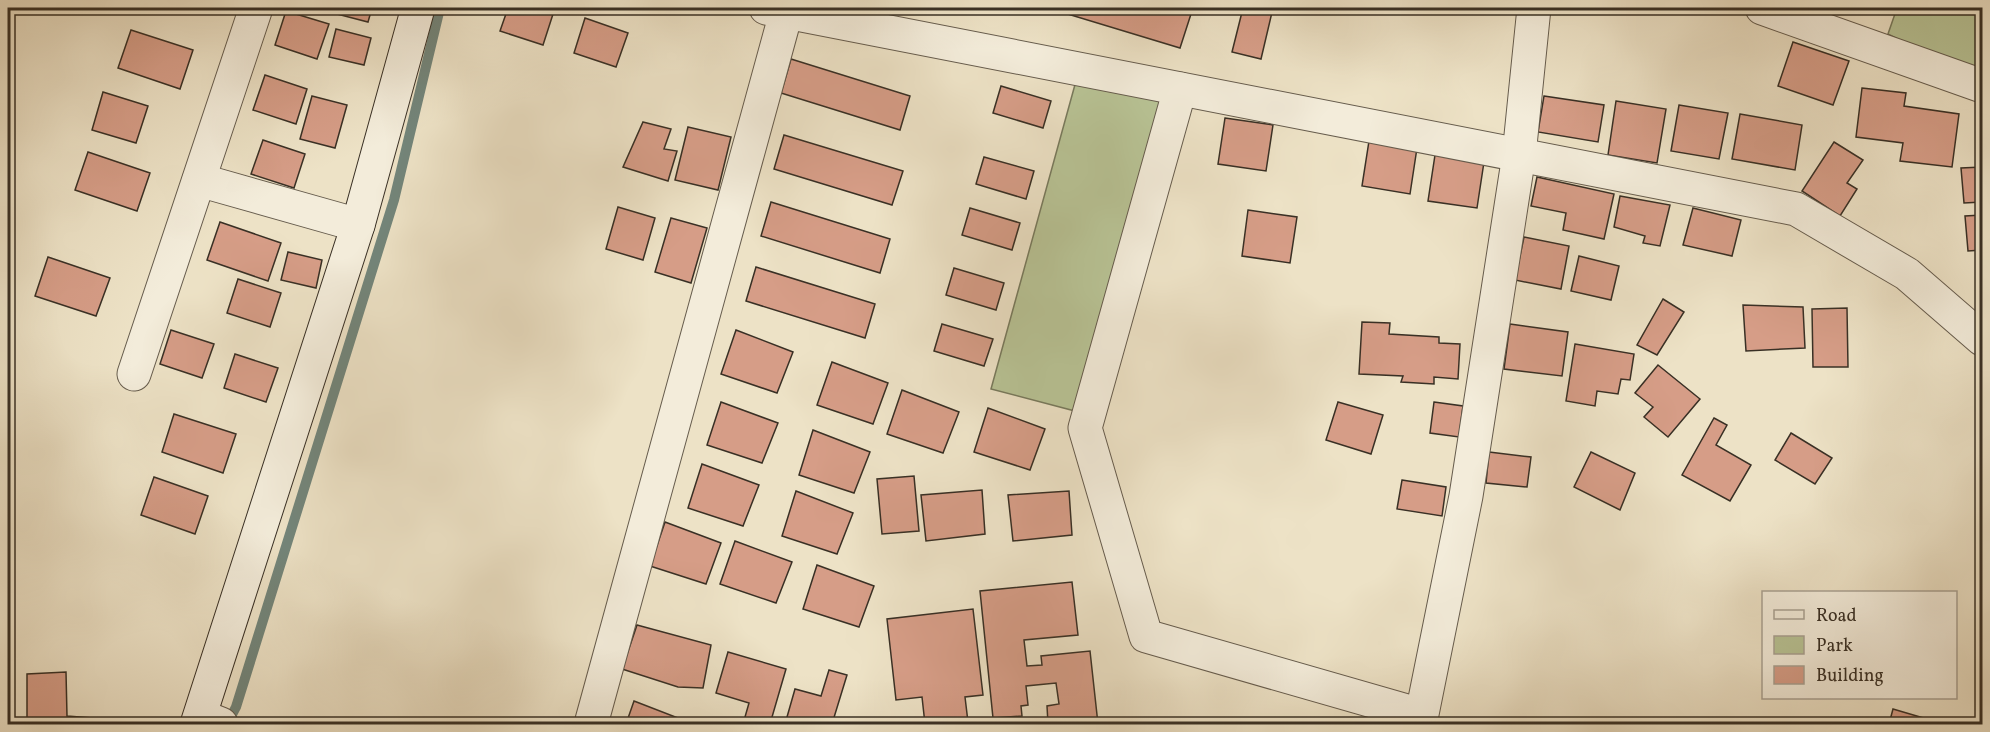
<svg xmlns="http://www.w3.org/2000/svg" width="1990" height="732" viewBox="0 0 1990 732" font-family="Vollkorn,serif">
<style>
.green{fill:#b8c395;stroke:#787a5d;stroke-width:1.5}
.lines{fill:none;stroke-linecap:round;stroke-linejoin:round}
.stream{stroke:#73857a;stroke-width:10}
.building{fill:#d69d87;stroke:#393025;stroke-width:1.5}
.street-casing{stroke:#665c4d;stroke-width:35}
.secondary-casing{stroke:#393025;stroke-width:35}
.street{stroke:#f3ecda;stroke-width:33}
.secondary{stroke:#f3ecda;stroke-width:33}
</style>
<rect width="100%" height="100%" fill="#ede2c6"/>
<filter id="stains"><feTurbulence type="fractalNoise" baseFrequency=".00333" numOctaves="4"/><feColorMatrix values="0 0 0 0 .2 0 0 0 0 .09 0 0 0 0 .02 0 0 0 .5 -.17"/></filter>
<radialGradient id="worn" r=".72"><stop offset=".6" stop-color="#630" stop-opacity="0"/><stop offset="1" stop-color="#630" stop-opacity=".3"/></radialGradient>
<g class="green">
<polygon points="1897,8 1982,8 1982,82 1888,34"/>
<polygon points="1076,81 1161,99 1075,411 991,389"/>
</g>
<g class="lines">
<polyline class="stream" points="227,724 236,707 394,200 440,8"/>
</g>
<g class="building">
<polygon points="334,8 372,8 368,22 333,13"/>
<polygon points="508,8 544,8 554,11 543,45 500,31"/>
<polygon points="1062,8 1169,8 1191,14 1180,48 1061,12"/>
<polygon points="1243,8 1273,8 1261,59 1232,52"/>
<polygon points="286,11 329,24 317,59 275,45"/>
<polygon points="585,18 628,33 616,67 574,53"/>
<polygon points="336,29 371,38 364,65 329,57"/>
<polygon points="131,30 193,50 180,89 118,68"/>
<polygon points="1793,42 1849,61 1833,105 1778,86"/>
<polygon points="791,59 910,96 900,130 781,93"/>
<polygon points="265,75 307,89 296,124 253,110"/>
<polygon points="1001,86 1051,101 1043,128 993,113"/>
<polygon points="1862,88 1906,93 1904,106 1959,114 1952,167 1900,161 1903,143 1856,137"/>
<polygon points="103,92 148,106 136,143 92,130"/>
<polygon points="312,96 347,105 335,148 300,139"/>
<polygon points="1544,96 1604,105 1598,142 1538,132"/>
<polygon points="1616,101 1666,109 1657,163 1608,155"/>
<polygon points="1679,105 1728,113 1719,159 1671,151"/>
<polygon points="1740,114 1802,125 1795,170 1732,159"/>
<polygon points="1225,118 1273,125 1266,171 1218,164"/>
<polygon points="643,122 671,129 664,149 677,151 668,181 623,167"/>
<polygon points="688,127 731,137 718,190 675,180"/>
<polygon points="784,135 903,171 892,205 774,169"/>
<polygon points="263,140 305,154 294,188 251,174"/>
<polygon points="1369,141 1417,148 1410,194 1362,186"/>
<polygon points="1834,142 1863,160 1847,183 1857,189 1840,216 1802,191"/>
<polygon points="88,152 150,173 137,211 75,190"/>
<polygon points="1435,155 1484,162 1477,208 1428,201"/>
<polygon points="984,157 1034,171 1026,199 976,184"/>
<polygon points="1982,167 1982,202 1964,203 1961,168"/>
<polygon points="1537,177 1614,194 1604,239 1563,230 1566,213 1531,206"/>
<polygon points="1620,196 1670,205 1660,246 1643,243 1645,236 1614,227"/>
<polygon points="771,202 890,239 880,273 761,236"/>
<polygon points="618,207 655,218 643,260 606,249"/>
<polygon points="970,208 1020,223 1012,250 962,235"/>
<polygon points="1693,208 1741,220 1732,256 1683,245"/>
<polygon points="1248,210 1297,217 1290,263 1242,256"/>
<polygon points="1982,215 1982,250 1968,251 1965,216"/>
<polygon points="671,218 707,228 691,283 655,272"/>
<polygon points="220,222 281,243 268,281 207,260"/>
<polygon points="1524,237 1569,246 1561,289 1515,280"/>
<polygon points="288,252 322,260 316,288 281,280"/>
<polygon points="1579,256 1619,266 1611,300 1571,291"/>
<polygon points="48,257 110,278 96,316 35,296"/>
<polygon points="756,267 875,304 865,338 746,301"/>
<polygon points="954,268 1004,283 996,310 946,295"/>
<polygon points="238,279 281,293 270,327 227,313"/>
<polygon points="1663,299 1684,312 1657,355 1637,345"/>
<polygon points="1743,305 1803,307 1805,348 1746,351"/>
<polygon points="1847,308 1848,367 1813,367 1812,309"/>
<polygon points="1362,322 1390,323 1389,334 1439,337 1439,343 1460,344 1458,379 1434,377 1434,384 1401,382 1403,376 1359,374"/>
<polygon points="942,324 993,339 984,366 934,351"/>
<polygon points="1510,324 1568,332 1562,376 1504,369"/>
<polygon points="171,330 214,344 202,378 160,364"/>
<polygon points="736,330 793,352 777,393 721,374"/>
<polygon points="1575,344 1634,354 1630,380 1621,379 1618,394 1597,391 1595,406 1566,401"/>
<polygon points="235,354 278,368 266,402 224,388"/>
<polygon points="832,362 888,383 873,424 817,405"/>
<polygon points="1658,365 1700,399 1668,437 1644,417 1653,407 1635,393"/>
<polygon points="902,390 959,412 943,453 887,434"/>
<polygon points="721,402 778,423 762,463 707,445"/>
<polygon points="1338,402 1383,415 1371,454 1326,440"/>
<polygon points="1434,402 1463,406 1459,437 1430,433"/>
<polygon points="988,408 1045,429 1030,470 974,452"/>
<polygon points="174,414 236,434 223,473 162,452"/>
<polygon points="1714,418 1727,425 1716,445 1751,465 1730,501 1682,475"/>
<polygon points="813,430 870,452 854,493 799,475"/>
<polygon points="1791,433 1832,458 1815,484 1775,460"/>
<polygon points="1489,452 1531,457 1527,487 1486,483"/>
<polygon points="1591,452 1635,473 1620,510 1574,487"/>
<polygon points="702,464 759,485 743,526 688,508"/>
<polygon points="914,476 919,531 882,534 877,479"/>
<polygon points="154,477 208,496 195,534 141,515"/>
<polygon points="1402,480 1446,487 1442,516 1397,509"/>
<polygon points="982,490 985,534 926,541 921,495"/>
<polygon points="796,491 853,513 837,554 782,536"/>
<polygon points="1069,491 1072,535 1013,541 1008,495"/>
<polygon points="665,522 721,543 706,584 650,566"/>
<polygon points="735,541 792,562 776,603 720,584"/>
<polygon points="817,565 874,586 859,627 803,609"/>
<polygon points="1072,582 1078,635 1024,640 1027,666 1042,665 1041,656 1090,651 1098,724 1048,724 1047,706 1059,704 1056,683 1026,686 1028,705 1021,706 1022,716 993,718 980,591"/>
<polygon points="973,609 983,695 965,697 968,722 925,724 922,697 896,700 887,619"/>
<polygon points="637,625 711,645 703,688 678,687 622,669"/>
<polygon points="728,652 786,669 770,724 743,724 749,703 716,693"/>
<polygon points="8,655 11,701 8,701"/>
<polygon points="829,670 847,675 832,724 785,724 795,689 821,696"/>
<polygon points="66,672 67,716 92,718 92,724 27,724 27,674"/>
<polygon points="634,701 691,723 690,724 626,724"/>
<polygon points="1893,709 1927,719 1925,724 1889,724"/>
</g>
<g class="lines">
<g class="street-casing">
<g id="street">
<polyline points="766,8 1796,209 1907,274 1982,339"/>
<polyline points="1762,8 1982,86"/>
<polyline points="1180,89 1085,428 1146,636 1421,715"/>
<polyline points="199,180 358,225"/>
<polyline points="134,374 256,8"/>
<polyline points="201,716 221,724"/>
<polyline points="591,724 786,13"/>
<polyline points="1420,724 1466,496 1519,155 1534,8"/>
</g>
</g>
<g class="secondary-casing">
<polyline id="secondary" points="197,724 358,225 418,8"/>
</g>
<use href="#street" class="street"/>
<use href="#secondary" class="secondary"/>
</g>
<rect width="1990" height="732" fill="none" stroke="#ede2c6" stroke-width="30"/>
<rect x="9" y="9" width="1972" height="714" fill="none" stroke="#393025" stroke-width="3"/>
<rect x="15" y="15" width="1960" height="702" fill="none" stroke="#393025" stroke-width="1.5"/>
<rect x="1762" y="591" width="195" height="108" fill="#f3ecda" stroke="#a9a192" stroke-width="1.5"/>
<rect x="1774" y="610" width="30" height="9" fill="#f3ecda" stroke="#a9a192" stroke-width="1.5"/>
<text x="1816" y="621" font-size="18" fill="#393025">Road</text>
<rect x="1774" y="636" width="30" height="18" fill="#b8c395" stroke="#a9a192" stroke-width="1.5"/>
<text x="1816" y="651" font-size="18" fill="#393025">Park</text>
<rect x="1774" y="666" width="30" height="18" fill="#d69d87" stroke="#a9a192" stroke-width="1.5"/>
<text x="1816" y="681" font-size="18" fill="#393025">Building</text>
<rect width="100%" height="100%" filter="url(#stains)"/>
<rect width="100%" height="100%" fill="url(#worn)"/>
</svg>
